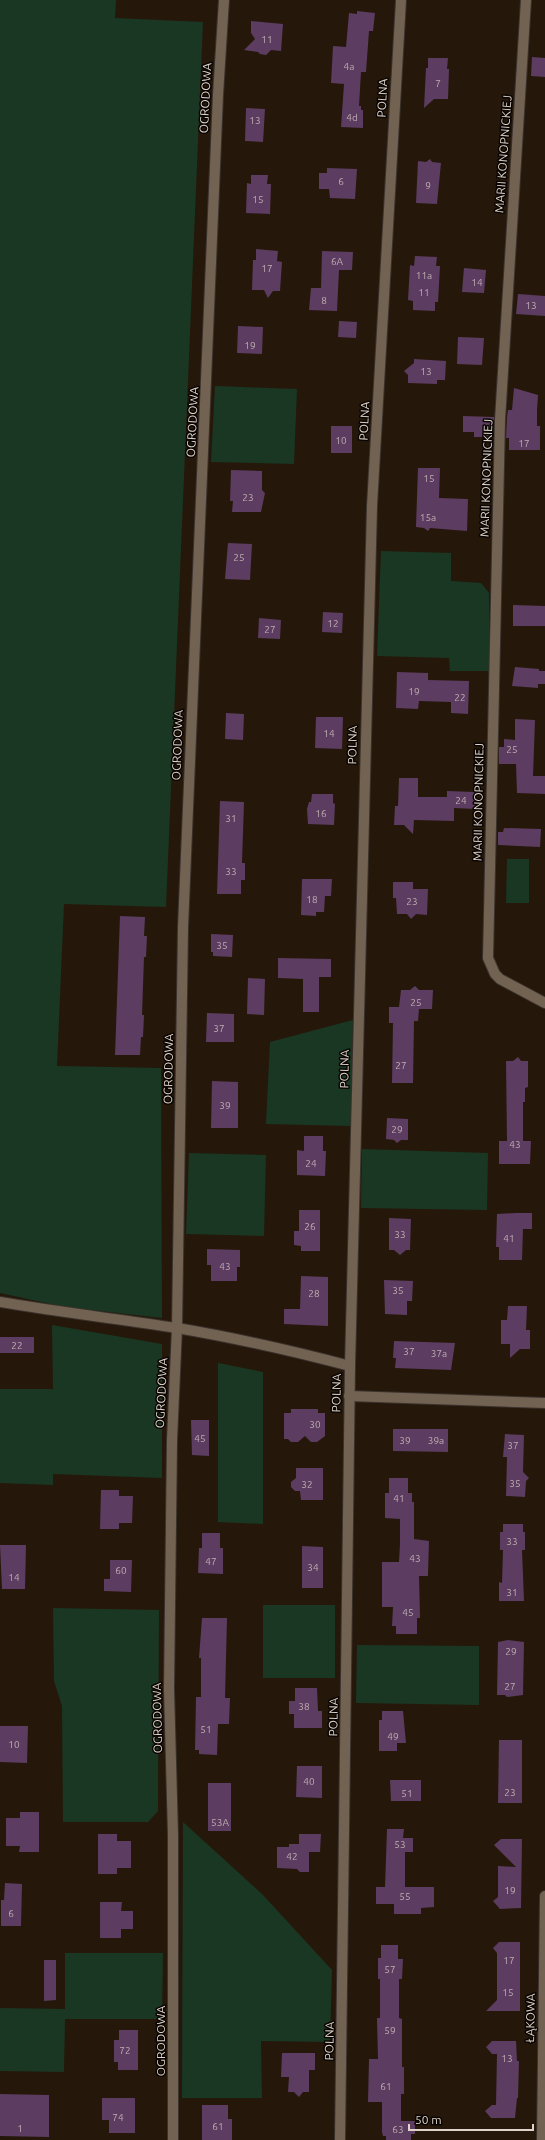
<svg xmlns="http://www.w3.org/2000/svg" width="545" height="2140" viewBox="0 0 545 2140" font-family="Ubuntu,sans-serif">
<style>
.green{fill:#1a3723}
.building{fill:#5c3c60}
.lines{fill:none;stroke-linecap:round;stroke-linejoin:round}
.street-casing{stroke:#3b322d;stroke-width:12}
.street{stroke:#726252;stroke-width:10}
.labels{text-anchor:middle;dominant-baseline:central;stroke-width:3;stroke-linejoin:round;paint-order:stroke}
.number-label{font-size:10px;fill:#beaeb0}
.street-label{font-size:12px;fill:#ded4cb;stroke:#0a0502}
</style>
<rect width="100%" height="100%" fill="#25180a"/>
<g class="green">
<polygon points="0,0 116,0 115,18 203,22 166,907 64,904 57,1066 161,1068 162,1318 65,1307 0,1293"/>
<polygon points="215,386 297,389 294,464 211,462"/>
<polygon points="381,551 451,553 451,581 481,583 489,593 489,671 450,671 449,658 377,656"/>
<polygon points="507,859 529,859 529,903 506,903"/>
<polygon points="353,1020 351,1126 266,1124 270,1042"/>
<polygon points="362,1149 488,1153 487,1210 361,1208"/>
<polygon points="189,1153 266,1155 264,1236 186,1234"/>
<polygon points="52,1325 162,1344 162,1478 53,1474 53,1485 0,1483 0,1389 53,1389"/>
<polygon points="218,1363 263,1372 263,1524 218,1522"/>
<rect x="263" y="1605" width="72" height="73"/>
<polygon points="53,1608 159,1610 158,1811 148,1822 63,1822 62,1706 54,1681"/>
<polygon points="357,1645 479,1646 479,1705 356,1703"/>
<polygon points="183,1822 263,1895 332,1970 330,2042 261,2041 262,2098 182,2098"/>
<polygon points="65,1953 163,1953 162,2019 65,2019 64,2072 0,2071 0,2008 65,2009"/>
</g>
<g class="building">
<polygon points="357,11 375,13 373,31 369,31 366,72 361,72 359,106 361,106 361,110 363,110 363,128 341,127 344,84 331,83 333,46 346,47 349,13 357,14"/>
<polygon points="251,21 283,24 281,51 271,50 266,55 260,54 258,52 244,50 255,39 251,33"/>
<polygon points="532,57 545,58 545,77 531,76"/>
<polygon points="428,58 448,58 447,69 449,69 448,99 434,99 424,108 426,68 428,68"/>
<polygon points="246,108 265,109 263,142 245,141"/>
<polygon points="430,159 432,162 441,163 437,204 416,203 418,161 426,162"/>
<polygon points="327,168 357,169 355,199 330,198 329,189 319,189 319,173 327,173"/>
<polygon points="251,175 268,175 267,184 271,184 270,214 246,213 247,183 251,184"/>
<polygon points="256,249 278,251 277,261 282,262 280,291 273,291 268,298 264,290 252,290 253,260 256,260"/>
<polygon points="322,251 353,252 352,270 339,270 337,311 309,310 311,288 321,288"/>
<polygon points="415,256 437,257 436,266 440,266 438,302 435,302 435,311 413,310 413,301 408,300 410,265 414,266"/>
<polygon points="464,268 486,270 484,293 462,292"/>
<polygon points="518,294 545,296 545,316 516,314"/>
<polygon points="339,321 357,322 356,338 338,337"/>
<polygon points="238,326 263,327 262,354 237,353"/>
<polygon points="458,337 484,338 482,365 457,364"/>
<polygon points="414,359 446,361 445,380 437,380 437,384 408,383 408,375 404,371 414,363"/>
<polygon points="514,388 538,395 537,410 537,426 540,426 540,450 509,450 509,438 506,438 507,417 508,410 512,410"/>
<polygon points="463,416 494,417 493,437 474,437 474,432 463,432"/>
<rect x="331" y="426" width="21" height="27"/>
<polygon points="418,468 440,468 439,498 468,499 467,531 430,528 428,531 424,528 416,527"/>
<polygon points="231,470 262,471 262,490 265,493 261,512 232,512 233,501 230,501"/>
<polygon points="228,543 252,544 250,580 225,579"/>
<polygon points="513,605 545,606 545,626 513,626"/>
<polygon points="323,612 343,613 342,633 322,632"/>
<polygon points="259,618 281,620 280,639 258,638"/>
<polygon points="515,667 539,669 539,671 545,671 545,684 538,684 538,688 512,686"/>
<polygon points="397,672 428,673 428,680 469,681 468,714 451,713 451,702 419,701 418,709 396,708"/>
<polygon points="226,713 244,714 243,740 225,739"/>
<polygon points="316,717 343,717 342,749 315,748"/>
<polygon points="515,719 535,720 533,776 545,776 545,794 517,793 516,764 499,764 499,747 504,747 504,739 515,740"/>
<polygon points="399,778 418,778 418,797 447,797 447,791 475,792 475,809 454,808 454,821 414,820 413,834 404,825 394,825 395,806 398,806"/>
<polygon points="312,794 333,794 333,803 335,804 334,825 308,824 307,809 309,802 311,802"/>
<polygon points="220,801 244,802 242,863 245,863 245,880 241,880 241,894 217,894"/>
<polygon points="504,828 541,829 540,847 498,845 498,832 503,832"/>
<polygon points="302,879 332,879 331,896 325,896 324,912 316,912 316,916 301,915"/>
<polygon points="393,882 413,882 413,889 428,889 427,915 416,914 411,919 407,914 397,914 396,898 393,898"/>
<polygon points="120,916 145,917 144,936 147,936 146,957 144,957 142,1015 144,1015 143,1037 141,1037 140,1055 115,1055"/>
<polygon points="211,934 233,935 232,957 213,956 213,952 211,952"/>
<polygon points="278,958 331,959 331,977 319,977 319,1012 303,1012 303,979 278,978"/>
<polygon points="248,978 265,979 264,1015 247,1014"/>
<polygon points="415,986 419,990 433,990 432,1009 419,1009 418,1021 414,1021 413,1083 392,1083 393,1023 389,1023 389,1007 399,1007 401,990 410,990"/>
<polygon points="207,1013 234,1014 234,1042 206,1042"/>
<polygon points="518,1057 521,1061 528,1061 528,1087 525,1088 525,1102 523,1102 523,1141 531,1141 530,1164 499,1164 499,1141 507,1141 506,1061 513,1061"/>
<polygon points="212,1081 238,1082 238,1128 211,1128"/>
<polygon points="387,1118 408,1119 408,1140 401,1140 397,1143 394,1140 386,1139"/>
<polygon points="304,1136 323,1136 323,1151 326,1151 325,1176 297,1175 297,1150 304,1151"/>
<polygon points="299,1210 320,1210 320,1251 301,1251 301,1246 294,1245 294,1231 299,1231"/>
<polygon points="516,1213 532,1213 532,1229 523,1229 522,1260 499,1260 499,1247 496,1247 497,1214"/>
<polygon points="389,1218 411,1219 410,1250 406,1250 400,1255 394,1250 389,1250"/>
<polygon points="207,1249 240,1250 240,1267 237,1267 237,1281 211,1281 211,1265 207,1265"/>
<polygon points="301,1276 328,1277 328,1326 284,1324 284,1309 300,1309"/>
<polygon points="384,1280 413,1281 412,1301 407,1301 407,1315 385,1314"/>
<polygon points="508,1306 527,1306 526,1330 530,1330 530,1349 520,1349 510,1358 510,1344 501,1344 501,1320 507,1320"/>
<rect x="0" y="1337" width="34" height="16"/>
<polygon points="394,1341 455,1343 451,1370 395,1368 396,1358 393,1358"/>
<polygon points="291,1409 318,1409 318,1413 325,1413 325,1436 317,1442 311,1442 305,1436 298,1442 291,1442 288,1439 284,1439 284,1413 291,1413"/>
<polygon points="191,1420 209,1420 209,1456 192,1455"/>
<polygon points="393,1429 448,1429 448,1452 393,1451"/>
<polygon points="505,1434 524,1435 523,1472 529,1478 526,1481 525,1497 506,1496 507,1457 503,1457"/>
<polygon points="296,1468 323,1468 323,1500 301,1500 300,1491 295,1491 291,1487 291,1482 296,1478"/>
<polygon points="389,1478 408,1478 408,1493 412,1493 412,1502 414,1502 414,1539 429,1541 428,1574 428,1576 419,1576 420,1618 417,1618 417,1634 396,1634 396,1626 392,1626 393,1607 382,1607 382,1562 399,1562 400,1544 400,1519 385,1518 385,1493 389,1493"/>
<polygon points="101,1490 119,1490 119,1496 133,1496 132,1523 119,1523 119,1529 100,1529"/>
<polygon points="503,1524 523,1524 523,1532 525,1532 525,1550 522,1550 524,1601 499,1601 499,1582 502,1583 503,1550 500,1550 500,1532 503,1532"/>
<polygon points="202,1533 220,1533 220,1548 223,1548 223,1574 198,1573 199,1548 202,1548"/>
<polygon points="0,1545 26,1545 25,1589 2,1589"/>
<polygon points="302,1546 323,1547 323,1588 302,1588"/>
<polygon points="110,1560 132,1560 131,1592 104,1591 104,1579 110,1579"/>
<polygon points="202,1618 227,1618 225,1698 230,1698 229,1724 218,1724 217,1755 199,1754 199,1750 195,1750 196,1697 201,1697 201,1658 199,1658"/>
<polygon points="508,1640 524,1642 523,1695 507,1697 505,1695 497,1695 498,1642"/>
<polygon points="295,1688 317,1688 318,1711 322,1711 322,1728 294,1728 294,1714 289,1714 289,1701 295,1701"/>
<polygon points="382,1711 403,1711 406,1743 397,1743 397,1751 379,1751 379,1720 382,1720"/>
<polygon points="0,1726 28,1726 27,1763 0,1762"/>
<polygon points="499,1740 522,1740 522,1803 498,1803"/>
<polygon points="297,1766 322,1766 322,1798 296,1797"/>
<polygon points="390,1780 421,1780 421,1801 391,1801"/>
<rect x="208" y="1783" width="23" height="48"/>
<polygon points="20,1812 39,1812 39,1852 19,1852 20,1846 6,1846 6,1818 20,1818"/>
<polygon points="387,1829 404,1829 403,1838 413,1838 413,1852 405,1852 405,1887 434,1887 434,1907 421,1908 421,1914 394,1914 394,1904 376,1904 376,1887 385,1887"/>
<polygon points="98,1834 117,1834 117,1841 131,1841 131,1868 117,1868 117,1874 98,1874"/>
<polygon points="299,1834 321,1834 320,1852 309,1852 309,1872 300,1872 297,1869 277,1868 277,1847 289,1847 289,1844 299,1844"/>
<polygon points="501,1839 522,1839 521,1908 500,1909 493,1901 498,1897 498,1866 516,1867 494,1845"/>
<polygon points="5,1883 22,1884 21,1926 1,1926 1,1900 4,1900"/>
<polygon points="100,1902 122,1902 121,1911 133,1911 133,1929 121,1929 121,1938 100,1938"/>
<polygon points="499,1942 520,1942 520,2011 486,2011 497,2000 497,1953 493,1948"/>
<polygon points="381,1945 398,1945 398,1959 403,1959 402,1979 399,1979 399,2018 402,2019 402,2067 404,2067 404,2094 401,2094 401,2121 415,2121 415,2134 411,2134 411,2140 386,2140 386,2136 383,2136 382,2132 382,2102 368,2102 369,2059 378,2059 377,2018 380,2018 380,1979 378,1979 378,1958 381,1958"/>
<polygon points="44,1960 56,1960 56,2000 44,2001"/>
<polygon points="119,2030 138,2030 138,2070 118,2070 118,2062 114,2062 114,2040 119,2040"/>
<polygon points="492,2041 516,2041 517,2061 519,2061 518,2098 517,2098 515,2118 491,2118 485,2111 492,2105 496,2105 497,2054 492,2054 486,2047"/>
<polygon points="282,2053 315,2053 315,2070 309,2070 309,2092 303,2092 299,2097 294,2092 288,2092 289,2077 281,2077"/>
<polygon points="0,2094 49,2095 49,2137 0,2136"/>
<polygon points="102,2098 135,2098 135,2133 109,2133 109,2120 102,2120"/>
<polygon points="202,2105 228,2105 228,2119 232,2119 232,2140 202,2140"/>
</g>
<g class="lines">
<g class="street-casing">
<g id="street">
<polyline points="526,0 500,420 488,958 495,974 500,979 545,1003"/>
<path d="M0,1302c59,10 118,17 177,26 59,10 116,23 173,38"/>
<polyline points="349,1396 545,1403"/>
<polyline points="173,2140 173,1835 169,1689 172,1440 177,1328 183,927 218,95 224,0"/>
<polyline points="340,2140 350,1366 372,506 401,0"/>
<polyline points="542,2140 545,1896"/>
</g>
</g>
<use href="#street" class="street"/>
</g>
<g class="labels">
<g class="number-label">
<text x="267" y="39">11</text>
<text x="349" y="66">4a</text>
<text x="438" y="83">7</text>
<text x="352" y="117">4d</text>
<text x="255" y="120">13</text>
<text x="341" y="181">6</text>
<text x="428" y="185">9</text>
<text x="258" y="199">15</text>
<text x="337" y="261">6A</text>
<text x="267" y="268">17</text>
<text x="424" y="275">11a</text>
<text x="477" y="282">14</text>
<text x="424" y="292">11</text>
<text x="324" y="300">8</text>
<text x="531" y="305">13</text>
<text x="250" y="345">19</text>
<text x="426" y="371">13</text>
<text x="341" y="440">10</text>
<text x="524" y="443">17</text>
<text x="429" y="478">15</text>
<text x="248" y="497">23</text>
<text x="428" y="517">15a</text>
<text x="239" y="557">25</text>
<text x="333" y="623">12</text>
<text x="270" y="629">27</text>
<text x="414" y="691">19</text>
<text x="460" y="697">22</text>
<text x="329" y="733">14</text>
<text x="512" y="749">25</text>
<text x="461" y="800">24</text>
<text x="321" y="813">16</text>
<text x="231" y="818">31</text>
<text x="231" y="871">33</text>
<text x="312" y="899">18</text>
<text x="412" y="901">23</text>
<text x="222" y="945">35</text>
<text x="416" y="1002">25</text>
<text x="219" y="1028">37</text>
<text x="401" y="1065">27</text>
<text x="225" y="1105">39</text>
<text x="397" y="1129">29</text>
<text x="515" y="1144">43</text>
<text x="311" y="1163">24</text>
<text x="310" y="1226">26</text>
<text x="400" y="1234">33</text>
<text x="509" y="1238">41</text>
<text x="225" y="1266">43</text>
<text x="398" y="1290">35</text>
<text x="314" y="1293">28</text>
<text x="17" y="1345">22</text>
<text x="409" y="1351">37</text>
<text x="439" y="1353">37a</text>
<text x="315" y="1424">30</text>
<text x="200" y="1438">45</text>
<text x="405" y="1440">39</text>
<text x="436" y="1440">39a</text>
<text x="513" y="1445">37</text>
<text x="515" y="1483">35</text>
<text x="307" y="1484">32</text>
<text x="399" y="1498">41</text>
<text x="512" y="1541">33</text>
<text x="415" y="1558">43</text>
<text x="211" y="1561">47</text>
<text x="313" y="1567">34</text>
<text x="121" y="1570">60</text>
<text x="14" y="1577">14</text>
<text x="512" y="1592">31</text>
<text x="408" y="1612">45</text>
<text x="511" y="1651">29</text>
<text x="510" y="1686">27</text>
<text x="304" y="1706">38</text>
<text x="206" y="1729">51</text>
<text x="393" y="1736">49</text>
<text x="14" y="1744">10</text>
<text x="309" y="1781">40</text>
<text x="510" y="1792">23</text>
<text x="407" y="1793">51</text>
<text x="220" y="1822">53A</text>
<text x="400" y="1844">53</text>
<text x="292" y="1856">42</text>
<text x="510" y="1890">19</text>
<text x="405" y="1896">55</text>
<text x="11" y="1913">6</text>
<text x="509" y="1960">17</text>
<text x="390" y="1969">57</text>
<text x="508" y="1992">15</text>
<text x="390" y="2030">59</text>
<text x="125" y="2050">72</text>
<text x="507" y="2058">13</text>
<text x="386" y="2086">61</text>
<text x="118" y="2117">74</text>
<text x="218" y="2126">61</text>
<text x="20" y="2128">1</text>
<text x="398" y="2129">63</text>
</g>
<g class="street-label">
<text transform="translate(205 98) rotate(-87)">OGRODOWA</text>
<text transform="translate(382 98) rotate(-87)">POLNA</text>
<text transform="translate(503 154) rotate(-86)">MARII KONOPNICKIEJ</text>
<text transform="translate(364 421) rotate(-87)">POLNA</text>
<text transform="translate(192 422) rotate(-87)">OGRODOWA</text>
<text transform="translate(486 478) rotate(-88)">MARII KONOPNICKIEJ</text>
<text transform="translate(177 745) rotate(-88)">OGRODOWA</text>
<text transform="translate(352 745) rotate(-89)">POLNA</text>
<text transform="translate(478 802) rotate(-89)">MARII KONOPNICKIEJ</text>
<text transform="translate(168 1069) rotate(-89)">OGRODOWA</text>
<text transform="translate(344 1069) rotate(-89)">POLNA</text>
<text transform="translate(161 1393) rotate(-87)">OGRODOWA</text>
<text transform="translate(336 1393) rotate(-89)">POLNA</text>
<text transform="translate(333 1717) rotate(-89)">POLNA</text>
<text transform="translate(157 1718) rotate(-91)">OGRODOWA</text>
<text transform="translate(530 2018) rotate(-89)">ŁĄKOWA</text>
<text transform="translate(160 2041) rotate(-90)">OGRODOWA</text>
<text transform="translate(329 2041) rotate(-89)">POLNA</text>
</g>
</g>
<path d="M409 2124v6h124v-6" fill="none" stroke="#ded4cb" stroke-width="2"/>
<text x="415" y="2124" font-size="12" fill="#ded4cb" stroke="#0a0502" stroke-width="3" paint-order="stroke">50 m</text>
</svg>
